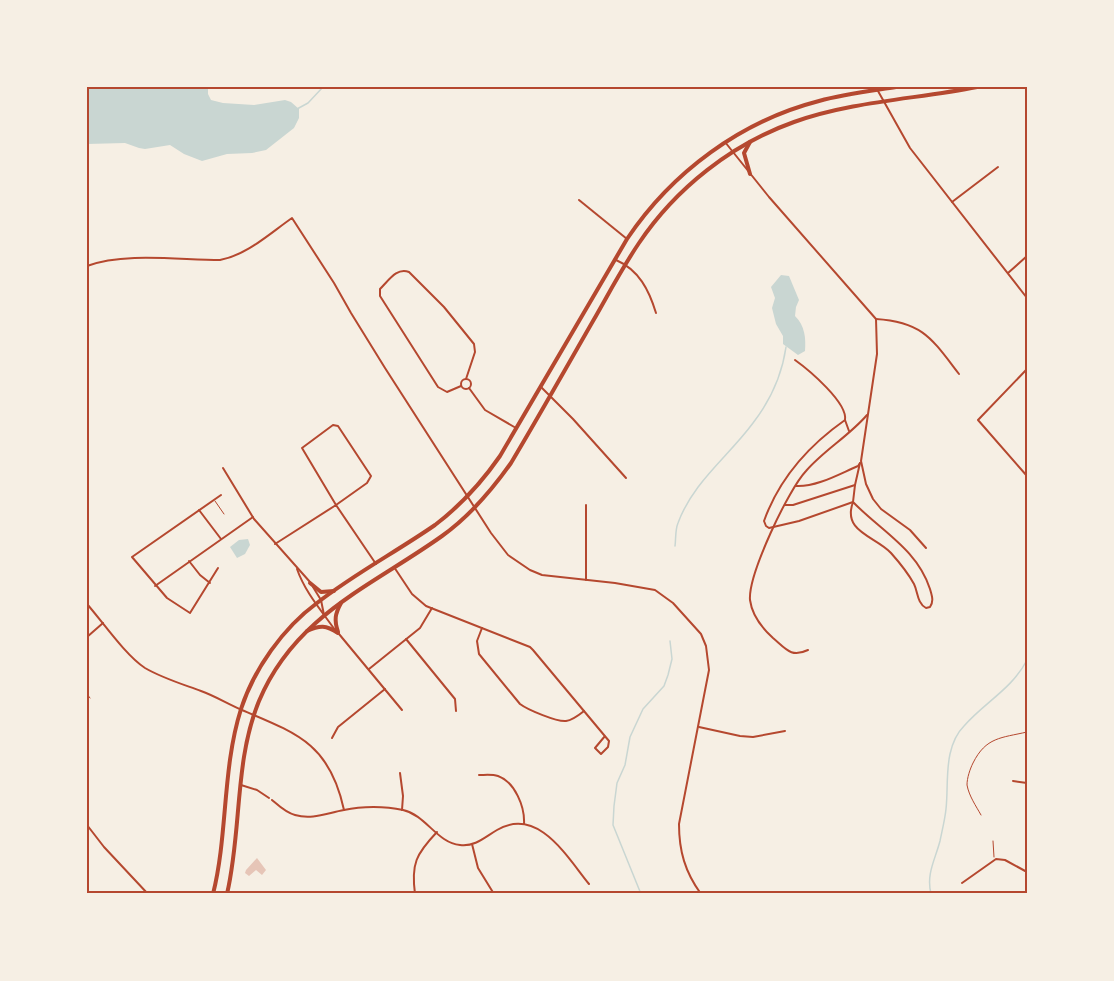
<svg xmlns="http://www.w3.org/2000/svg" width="1114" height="981" viewBox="0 0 1114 981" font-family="Figtree,sans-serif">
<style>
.water{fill:#c9d6d2}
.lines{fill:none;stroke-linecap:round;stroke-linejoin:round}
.stream{stroke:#c9d6d2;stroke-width:1.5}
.building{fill:#e6c5b7}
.service{stroke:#b5482f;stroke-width:1}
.minor{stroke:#b5482f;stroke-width:2}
.primary{stroke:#b5482f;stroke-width:4}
.neatline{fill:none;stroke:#b5482f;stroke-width:2}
</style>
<rect width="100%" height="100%" fill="#f6efe4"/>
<g class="water">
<polygon points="87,87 208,87 208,94 211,100 223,103 254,105 285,100 291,102 299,109 299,118 294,128 266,150 252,153 227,154 202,161 184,154 170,145 145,149 139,148 125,143 87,144"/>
<path d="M781,275l8,1 10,24 -3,7 -1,9c10,10 11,22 10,35l-7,4 -15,-11v-8l-7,-12 -4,-16 3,-10 -4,-11z"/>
<polygon points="248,539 250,545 245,554 237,558 230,547 239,540"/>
</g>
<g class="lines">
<g class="stream">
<polyline points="297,109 308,103 323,87"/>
<path d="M675,546c1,-7 0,-16 3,-23 15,-41 50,-66 75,-100 17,-22 29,-48 33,-76"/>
<polyline points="641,894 613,825 614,806 617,783 625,765 630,737 643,709 664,686 668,675 672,659 670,641"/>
<path d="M931,894c-5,-20 4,-34 9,-53 2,-10 5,-22 6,-32 2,-18 0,-37 4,-55 2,-9 7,-21 14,-28 21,-24 48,-37 63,-66"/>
</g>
</g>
<polygon class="building" points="257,858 266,870 262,875 256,870 249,876 245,873 246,870"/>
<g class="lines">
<g class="service">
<polyline points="215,501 224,514"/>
<polyline points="87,694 90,698"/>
<path d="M981,815c-5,-9 -12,-19 -14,-30 0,-7 3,-16 6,-22 13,-26 28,-25 54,-31"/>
<polyline points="993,841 994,857"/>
</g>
<g class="minor">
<polyline points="1026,87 1027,89"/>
<polyline points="878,91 910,148 1027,298"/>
<polyline points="725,142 769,197 876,319 877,354 861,461 866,484 873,499 881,509 910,530 926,548"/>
<polyline points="579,200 627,239"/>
<polyline points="952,202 998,167"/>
<path d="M616,260c23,10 33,30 40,53"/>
<path d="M87,266c37,-14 93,-6 133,-6 27,-5 49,-26 72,-42l42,65 17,30 34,55 106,165 17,22 22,15 12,5 73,8 40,7 18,13 28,31 5,12 3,24 -30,154c0,27 6,48 22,70"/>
<polyline points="1008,273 1027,256"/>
<path d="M876,319c47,3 56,20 83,55"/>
<path d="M795,360c14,10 53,43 50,60"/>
<polyline points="1027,369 978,420 1027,476"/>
<circle cx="466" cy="384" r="5"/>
<path d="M461,386l-14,6 -9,-5 -58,-91v-7c9,-9 17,-22 29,-17l35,35 30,37 1,8 -9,27"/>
<polyline points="540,386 573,419 626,478"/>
<polyline points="469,388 485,410 516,428"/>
<polygon points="333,425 338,426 371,476 367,483 336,505 302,448"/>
<path d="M849,431l-4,-11c-37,26 -66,59 -81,101l2,5 3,2 30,-7 54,-19"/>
<polyline points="223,468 254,519 310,582"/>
<path d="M796,486c21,1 43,-12 62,-20l2,-3"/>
<path d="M853,502c-11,30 22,34 38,51 8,9 17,20 23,31 4,8 3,19 12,24l4,-1c4,-6 2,-11 0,-18 -13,-40 -49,-58 -77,-87l2,-17"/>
<polyline points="785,505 793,505 855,485 860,463"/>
<polyline points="199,510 221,539"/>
<polyline points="275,544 336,505 376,564"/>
<polyline points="189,561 200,575 210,583"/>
<path d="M394,567l18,27 14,12 104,41 3,3c25,30 50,60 76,91l-1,6 -7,7 -6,-6 10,-12"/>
<polyline points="218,568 190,613 167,598 132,557 221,495"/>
<path d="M297,569c8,23 24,41 38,61"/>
<polyline points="586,580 586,505"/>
<polyline points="155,586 253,517"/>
<polyline points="313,587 321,600 324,615"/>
<path d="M87,604c15,17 39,52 58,64 17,10 37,16 56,23 14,5 27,13 41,19 57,24 88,35 102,100"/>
<path d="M482,628l-5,13 2,13 41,50c8,6 37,18 46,17 7,-1 13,-6 18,-10"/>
<polyline points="339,634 402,710"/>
<polyline points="87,637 103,623"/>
<polyline points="406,639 455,699 456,711"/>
<path d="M808,650c-17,8 -22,-1 -35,-12 -11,-10 -21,-23 -23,-38 -2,-25 38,-110 56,-129 18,-21 43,-35 61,-56"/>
<polyline points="369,669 420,628 432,608"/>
<polyline points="699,727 740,736 753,737 785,731"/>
<polyline points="332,738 338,727 385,689"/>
<polyline points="400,773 403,796 402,810"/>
<path d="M479,775c6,0 13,-1 19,1 17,6 27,31 26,48"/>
<polyline points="1013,781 1027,783"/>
<polyline points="241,785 257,790 269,798"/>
<path d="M272,800c7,6 14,13 23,15 17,5 32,-2 49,-5 18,-4 41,-4 59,0 23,5 34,33 57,35 15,2 25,-8 37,-15 41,-24 70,27 92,54"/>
<polyline points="87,825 104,847 148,894"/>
<polyline points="472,844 478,868 494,894"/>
<polyline points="962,883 996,859 1005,860 1027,872"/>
<path d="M415,894c-4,-30 1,-40 22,-62"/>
</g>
<g class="primary">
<polyline points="750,174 744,153 750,142"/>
<polyline points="310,583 321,592 334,591"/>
<path d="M307,631c13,-6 19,-6 31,2"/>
<path d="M338,632c-4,-12 -3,-18 3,-29"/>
<path d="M213,894c15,-60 9,-125 28,-185 13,-40 42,-81 76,-106 37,-29 79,-51 118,-78 25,-19 47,-43 65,-69l127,-217c45,-67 114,-118 192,-138 25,-7 51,-10 77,-14"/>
<path d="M227,894c15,-64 7,-132 32,-193 36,-86 113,-115 183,-165 28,-20 50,-46 69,-73 28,-47 55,-95 82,-142 15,-26 29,-53 46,-78 37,-55 93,-99 155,-121 59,-21 123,-23 183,-35"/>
</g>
</g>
<rect width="1114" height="981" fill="none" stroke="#f6efe4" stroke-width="177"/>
<rect x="88" y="88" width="938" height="804" class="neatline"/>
</svg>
